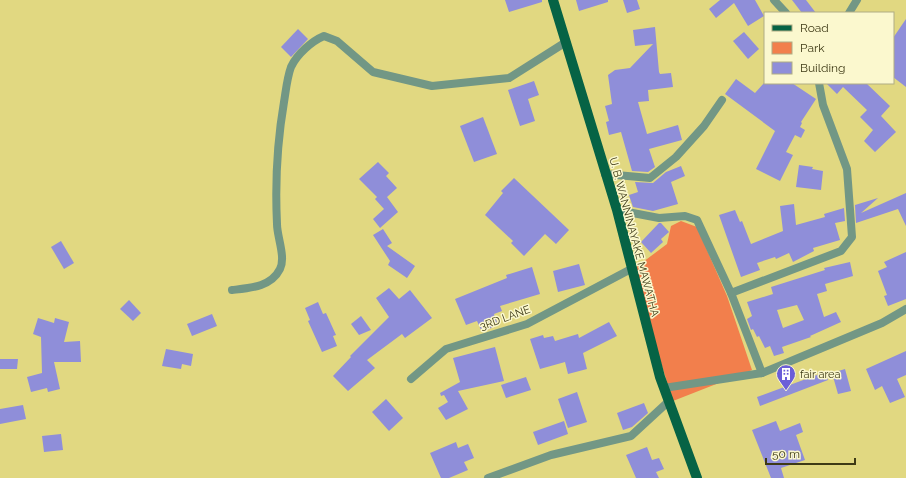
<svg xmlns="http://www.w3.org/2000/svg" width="906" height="478" viewBox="0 0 906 478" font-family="Raleway,sans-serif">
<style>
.green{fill:#f27f4c}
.building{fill:#8f8ed9;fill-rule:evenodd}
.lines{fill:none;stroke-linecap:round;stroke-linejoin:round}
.street{stroke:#729785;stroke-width:8}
.primary{stroke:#066345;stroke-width:10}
.labels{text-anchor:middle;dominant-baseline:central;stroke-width:3;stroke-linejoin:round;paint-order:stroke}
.street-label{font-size:11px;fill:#3e3a16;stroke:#fbf8ce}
.poi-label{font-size:11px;fill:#3e3a16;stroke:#fbf8ce;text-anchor:start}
</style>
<rect width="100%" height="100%" fill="#e1d881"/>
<polygon class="green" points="681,221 697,227 727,296 752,370 673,401 636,283 635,268 667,244 671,226"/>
<g class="building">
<polygon points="505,0 542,0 542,2 509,12"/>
<polygon points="576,0 608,0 608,2 579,11"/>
<polygon points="623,0 637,0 640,9 627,13"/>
<polygon points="720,0 755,0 764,16 748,26 734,3 716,18 709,9"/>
<polygon points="792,0 806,0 816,13 802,13"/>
<polygon points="906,19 906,87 893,77 893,38"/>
<polygon points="655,27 659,72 660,74 671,73 673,87 648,90 649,101 638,102 647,134 678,125 682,140 649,149 655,167 648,172 632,171 621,132 609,135 606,122 609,121 605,106 612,104 608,75 615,70 630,68 653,44 635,46 633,30"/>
<polygon points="298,29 308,39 291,57 281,47"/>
<polygon points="744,32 759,49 748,59 733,41"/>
<polygon points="736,79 755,93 764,83 792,83 816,99 801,122 802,123 800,127 805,130 801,138 795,135 786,152 793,155 780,181 756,169 775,131 725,94"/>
<polygon points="534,81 539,95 528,99 535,121 520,126 508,90"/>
<polygon points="826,83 866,83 890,106 881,116 896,132 875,152 864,141 873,130 860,117 867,110 843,87 837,94"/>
<polygon points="483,117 497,154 474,162 460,126"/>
<polygon points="378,162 389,173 386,176 397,188 387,197 398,212 380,228 373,219 384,209 375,199 377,197 359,179"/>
<polygon points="799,165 813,167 812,169 823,171 821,190 796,187"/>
<polygon points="681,166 685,176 671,182 678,204 653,211 633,207 629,195 638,192 635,182 653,183 666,172"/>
<polygon points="514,178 569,230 556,244 545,234 524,256 511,243 513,241 485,215 503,193 501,191"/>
<polygon points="906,193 906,226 898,209 856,223 855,205 878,198 861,213"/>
<polygon points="794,204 796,225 825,217 824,214 844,208 845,221 835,223 840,240 813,248 814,251 793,262 789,253 776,259 775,257 757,263 760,270 741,277 719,215 735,210 740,222 742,221 751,244 783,231 780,206"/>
<polygon points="659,223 661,223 669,232 661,239 663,242 651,253 641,242"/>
<polygon points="383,229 392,243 387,246 415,266 407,278 388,265 390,261 373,235"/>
<polygon points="61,241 74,263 64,269 51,247"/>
<polygon points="906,252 906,299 888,306 884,296 887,295 878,271 887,267 884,262"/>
<path d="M850,262l3,14 -28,8 2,7 -10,3 7,23 12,-5 5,10 -31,14 1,1 -29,10 2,6 -10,3 -4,-10 -5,2 -6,-12 -2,1 -4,-8 -2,1 -4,-11 5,-3 -5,-14 26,-8 -2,-7 54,-17 -1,-2zM797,305l7,15 -21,8 -6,-18z"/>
<polygon points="579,264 585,285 558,292 553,271"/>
<polygon points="532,267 540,294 500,306 502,311 494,314 498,325 482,332 477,321 466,325 455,299 507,278 506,275"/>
<polygon points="389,288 399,299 410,290 432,318 405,338 402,334 367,360 375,368 348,391 333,376 351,357 350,356 389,317 376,298"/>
<polygon points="129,300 141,313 133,321 120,309"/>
<polygon points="318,302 323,314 326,313 336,335 333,336 337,346 322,352 308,321 310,320 305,308"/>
<polygon points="212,314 217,326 192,336 187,324"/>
<polygon points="361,316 371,330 359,335 351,324"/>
<polygon points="38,318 54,323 55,318 69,322 64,342 80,341 81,362 54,362 60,389 48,392 47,388 31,392 27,377 42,373 41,337 33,334"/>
<polygon points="609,322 617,336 583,353 587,369 568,374 565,362 540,369 530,339 543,335 544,338 553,336 555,341 578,334 579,338"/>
<polygon points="495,347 504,381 458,391 468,409 446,420 438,408 448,402 444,395 441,396 440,393 460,382 453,358"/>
<polygon points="166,349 193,354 191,366 182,364 181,369 162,366"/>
<polygon points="906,351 906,375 897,379 905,397 890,403 882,386 875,390 866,369"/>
<polygon points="0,359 18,359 17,369 0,369"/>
<polygon points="845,369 851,391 838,394 832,373"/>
<polygon points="825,372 828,380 760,406 757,397"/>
<polygon points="526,377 531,390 506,398 501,385"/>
<polygon points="577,392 587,422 568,428 558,399"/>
<polygon points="386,399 403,418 389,431 372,412"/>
<polygon points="644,403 648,413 632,427 623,430 617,413"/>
<polygon points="23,405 26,419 0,424 0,409"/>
<polygon points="564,421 568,434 538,445 533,432"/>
<polygon points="776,421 780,431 800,423 803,432 796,435 805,460 781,468 784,478 771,478 752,430"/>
<polygon points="61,434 63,450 44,452 42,436"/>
<polygon points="456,442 458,448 468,444 474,458 464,462 468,470 449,478 441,478 430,453"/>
<polygon points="647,447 652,460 659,458 664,469 656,472 659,478 636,478 626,455"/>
</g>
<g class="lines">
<g class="street">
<polyline points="774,0 786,13"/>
<polyline points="849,13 857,0"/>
<polyline points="605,174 650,178 676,157 704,126 722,100"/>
<polyline points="617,210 659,218 685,216 697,220 731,293 762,373"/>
<path d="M232,290c18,-2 39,-3 48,-21 6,-12 -3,-32 -3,-45 -2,-41 0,-81 7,-122 2,-12 3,-24 7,-35 6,-13 21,-26 33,-31l13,5 36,31 59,14 77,-8 57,-36"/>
<polyline points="731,293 841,251 852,237 847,169 823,105 819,83"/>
<polyline points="411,379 446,349 527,324 631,269"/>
<polyline points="664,388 762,373 882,323 906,309"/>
<polyline points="488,478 551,455 631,436 669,401"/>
</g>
<polyline class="primary" points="553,0 617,210 660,377 697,478"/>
</g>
<defs>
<g id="building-pin" transform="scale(1)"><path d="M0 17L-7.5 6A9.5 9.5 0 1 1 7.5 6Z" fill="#6b5ed8" stroke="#fbf8ce"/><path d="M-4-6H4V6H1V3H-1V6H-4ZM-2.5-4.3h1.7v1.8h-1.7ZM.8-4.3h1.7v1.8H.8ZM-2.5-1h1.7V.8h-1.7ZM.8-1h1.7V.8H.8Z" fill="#fff"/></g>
</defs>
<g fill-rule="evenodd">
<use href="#building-pin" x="786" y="374"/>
</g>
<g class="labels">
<g class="street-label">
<text transform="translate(634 237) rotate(75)">U. B. WANNINAYAKE MAWATHA</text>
<text transform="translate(505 318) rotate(-20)">3RD LANE</text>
</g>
<g class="poi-label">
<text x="800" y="374">fair area</text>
</g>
</g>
<rect x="764" y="12" width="130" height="72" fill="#fbf8ce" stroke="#afac84"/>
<rect x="772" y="25" width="20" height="6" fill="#066345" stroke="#afac84"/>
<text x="800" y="32" font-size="12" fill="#3e3a16">Road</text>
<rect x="772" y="42" width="20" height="12" fill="#f27f4c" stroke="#afac84"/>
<text x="800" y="52" font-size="12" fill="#3e3a16">Park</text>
<rect x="772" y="62" width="20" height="12" fill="#8f8ed9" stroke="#afac84"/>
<text x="800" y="72" font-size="12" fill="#3e3a16">Building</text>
<path d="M766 458v6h89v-6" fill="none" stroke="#3e3a16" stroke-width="2"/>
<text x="772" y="458" font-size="12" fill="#3e3a16" stroke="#fbf8ce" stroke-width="3" paint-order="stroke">50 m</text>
</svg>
